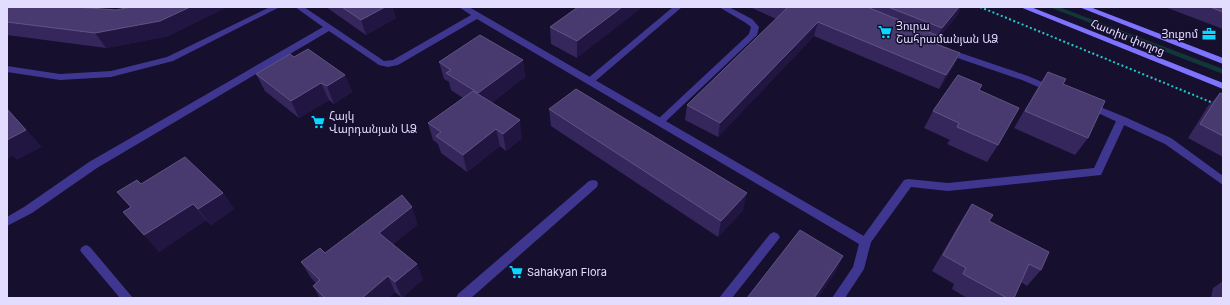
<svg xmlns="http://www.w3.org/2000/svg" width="1230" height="305" viewBox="0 0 1230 305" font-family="Inter,'Noto Sans Armenian',sans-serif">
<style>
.green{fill:#123738}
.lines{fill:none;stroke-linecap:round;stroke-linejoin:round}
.path{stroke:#26c9c8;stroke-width:2;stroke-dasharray:2 2.5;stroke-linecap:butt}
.lane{fill:#3f3690;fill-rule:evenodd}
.street{fill:#3f3690;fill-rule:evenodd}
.secondary{fill:#7e73ff;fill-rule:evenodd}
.wall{fill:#35275c}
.shaded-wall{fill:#211542}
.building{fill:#483a6e;stroke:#605484}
.labels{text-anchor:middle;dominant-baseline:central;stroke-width:3;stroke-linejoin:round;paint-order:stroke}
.poi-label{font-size:11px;fill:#e2dcff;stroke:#160f2e;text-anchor:start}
.street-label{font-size:11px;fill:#e2dcff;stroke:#160f2e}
</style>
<rect width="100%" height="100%" fill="#160f2e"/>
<polygon class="green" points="1049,7 1059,7 1223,69 1223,74"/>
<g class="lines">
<polyline class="path" points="980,7 1213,103"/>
<g class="lane">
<polygon points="673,7 682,7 593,83 587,83 585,81 587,79"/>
<polygon points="719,7 729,7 752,19 759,27 757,35 663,124 657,124 655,122 657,120 749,34 751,27 746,23"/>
<polygon points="1122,116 1127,119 1101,175 948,191 911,187 869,245 865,247 861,245 859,242 904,180 908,179 948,183 1094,168 1117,119"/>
<polygon points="774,232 778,234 780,237 778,240 732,298 719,298 770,234"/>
</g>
<g class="street">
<polygon points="270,7 280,7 173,61 111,77 60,80 7,72 7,66 60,74 111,71 167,57"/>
<polygon points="295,7 304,7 384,61 393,60 471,15 459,7 469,7 869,239 871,242 864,269 845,298 832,298 853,267 859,244 477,19 398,65 388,67 379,65 329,31 97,168 32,213 7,226 7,217 24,207 89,162 323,27"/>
<polygon points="946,48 1028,76 1054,87 1056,89 1054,91 1048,91 1022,80 943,53 942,51 943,49"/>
<polygon points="1088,102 1125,117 1171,138 1223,176 1223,185 1165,144 1085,107 1083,105 1085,103"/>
<polygon points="593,180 597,181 598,184 597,187 471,298 456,298 458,294 589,181"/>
<polygon points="86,245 90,247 133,298 120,298 82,253 80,250 82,247"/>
</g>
<g class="secondary">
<polygon points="1020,7 1031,7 1223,83 1223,89"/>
<polygon points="1079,7 1090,7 1223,58 1223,64"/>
</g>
</g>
<g class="wall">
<polygon points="7,7 169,36 106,48 7,35"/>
<polygon points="326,7 392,7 396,18 366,35"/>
<polygon points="578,7 577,58 551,44 550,27"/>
<polygon points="750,7 961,7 956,17 935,42 933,41 933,42 960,53 953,67 939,89 814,36 718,137 685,120 687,105 776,19"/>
<polygon points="1165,7 1223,7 1223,29"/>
<polygon points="294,57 345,75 352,92 334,104 329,100 299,118 265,91 256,74"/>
<polygon points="523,60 525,77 491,103 522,138 506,151 500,146 467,172 441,153 438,144 433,140 428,123 463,98 451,90 449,82 444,79 439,62"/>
<polygon points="1048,72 1063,84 1088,138 1075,155 1014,128 1037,89"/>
<polygon points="979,90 998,145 987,162 947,144 950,140 924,128 933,111"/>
<polygon points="1220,93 1223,94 1223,157 1188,138 1208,106"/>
<polygon points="549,109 743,210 718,237 551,126"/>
<polygon points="141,184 223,193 234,209 211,225 206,220 159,252 131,207 117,192"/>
<polygon points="972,204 1041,270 1027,286 1021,282 1014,298 967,298 952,289 954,284 932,271 961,221"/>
<polygon points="418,224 393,244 423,279 402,298 395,292 388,298 320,298 313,286 316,283 311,278 301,262 325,253"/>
<polygon points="1223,281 1223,298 1211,298 1213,288"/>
</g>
<g class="shaded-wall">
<polygon points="190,7 228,7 169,36 106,48 95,33"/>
<polygon points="385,7 392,7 396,18 366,35 361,20"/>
<polygon points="622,7 643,7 577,58 577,41"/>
<polygon points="959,7 961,7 956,17 935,42 942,28"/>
<polygon points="818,22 814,36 718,137 720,123"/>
<polygon points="936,35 930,50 931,42"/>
<polygon points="960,53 953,67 939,89 946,75"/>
<polygon points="523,60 525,77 481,110 478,93"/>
<polygon points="345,75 352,92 334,104 327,86"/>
<polygon points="321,83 329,100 299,118 291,101"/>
<polygon points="7,108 42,147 17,160 13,156 7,159"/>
<polygon points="520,120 522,138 506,151 503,134"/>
<polygon points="496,129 500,146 467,172 463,155"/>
<polygon points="223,193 234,209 211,225 198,209"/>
<polygon points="747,193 743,210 718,237 721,221"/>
<polygon points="193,204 206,220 159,252 144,235"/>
<polygon points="412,207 418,224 387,249 379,233"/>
<polygon points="843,256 836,272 818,298 814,298"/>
<polygon points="417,264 423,279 402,298 395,282"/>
<polygon points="388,276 395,292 388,298 362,298"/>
</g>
<g class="building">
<polygon points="7,7 76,7 116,10 131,7 190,7 160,21 95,33 7,22"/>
<polygon points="342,7 385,7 361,20"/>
<polygon points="578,7 622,7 577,41 550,27"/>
<polygon points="784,7 867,7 936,35 931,42 960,53 946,75 818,22 720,123 687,105 787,8"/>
<polygon points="888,7 959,7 942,28"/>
<polygon points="1210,7 1223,7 1223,12"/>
<polygon points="480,35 523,60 478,93 446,73 451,70 439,62"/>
<polygon points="308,49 345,75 327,86 321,83 291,101 256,74 290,54 294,57"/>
<polygon points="1048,72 1066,79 1063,84 1105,101 1088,138 1025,111"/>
<polygon points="958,75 982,85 979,90 1019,108 998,145 957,127 959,123 933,111"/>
<polygon points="576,89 747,193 721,221 549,109"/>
<polygon points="473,91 520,120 503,134 496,129 463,155 436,136 441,132 428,123"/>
<polygon points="1220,93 1223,94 1223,136 1200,124"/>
<polygon points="7,109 26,130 7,140"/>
<polygon points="185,157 223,193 198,209 193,204 144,235 123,212 131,207 117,192 137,180 141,184"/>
<polygon points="402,195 412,207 379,233 417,264 395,282 388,276 362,298 325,298 313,286 320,280 301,262 320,248 325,253"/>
<polygon points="972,204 993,215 989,221 1049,252 1041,270 1029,264 1014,298 1007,298 963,274 966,268 943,255"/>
<polygon points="800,230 843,256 814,298 747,298"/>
</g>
<defs>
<g id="supermarket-bare" transform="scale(1.08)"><path d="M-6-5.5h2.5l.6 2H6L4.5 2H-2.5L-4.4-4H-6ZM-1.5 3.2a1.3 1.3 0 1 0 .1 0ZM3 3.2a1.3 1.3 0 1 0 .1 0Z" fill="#08d8ff" stroke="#160f2e" stroke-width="2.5" paint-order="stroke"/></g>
<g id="office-bare" transform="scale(1.08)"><path d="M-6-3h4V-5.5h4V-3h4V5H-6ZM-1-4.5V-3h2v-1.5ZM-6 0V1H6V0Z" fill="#08d8ff" stroke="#160f2e" stroke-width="2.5" paint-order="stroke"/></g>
</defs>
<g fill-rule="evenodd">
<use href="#supermarket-bare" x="885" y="32"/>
<use href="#office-bare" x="1209" y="34"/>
<use href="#supermarket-bare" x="318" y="122"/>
<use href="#supermarket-bare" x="516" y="272"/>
</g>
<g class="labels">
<g class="poi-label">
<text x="896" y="26">Յուրա<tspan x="896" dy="13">Շահրամանյան ԱՁ</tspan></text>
<text x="1198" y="34" text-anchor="end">Յուքոմ</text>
<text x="329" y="116">Հայկ<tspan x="329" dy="13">Վարդանյան ԱՁ</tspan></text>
<text x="527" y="272">Sahakyan Flora</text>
</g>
<g class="street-label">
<text transform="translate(1128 37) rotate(22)">Հատիս փողոց</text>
</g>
</g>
<rect width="1230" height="305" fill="none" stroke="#e2dcff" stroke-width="16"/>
</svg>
